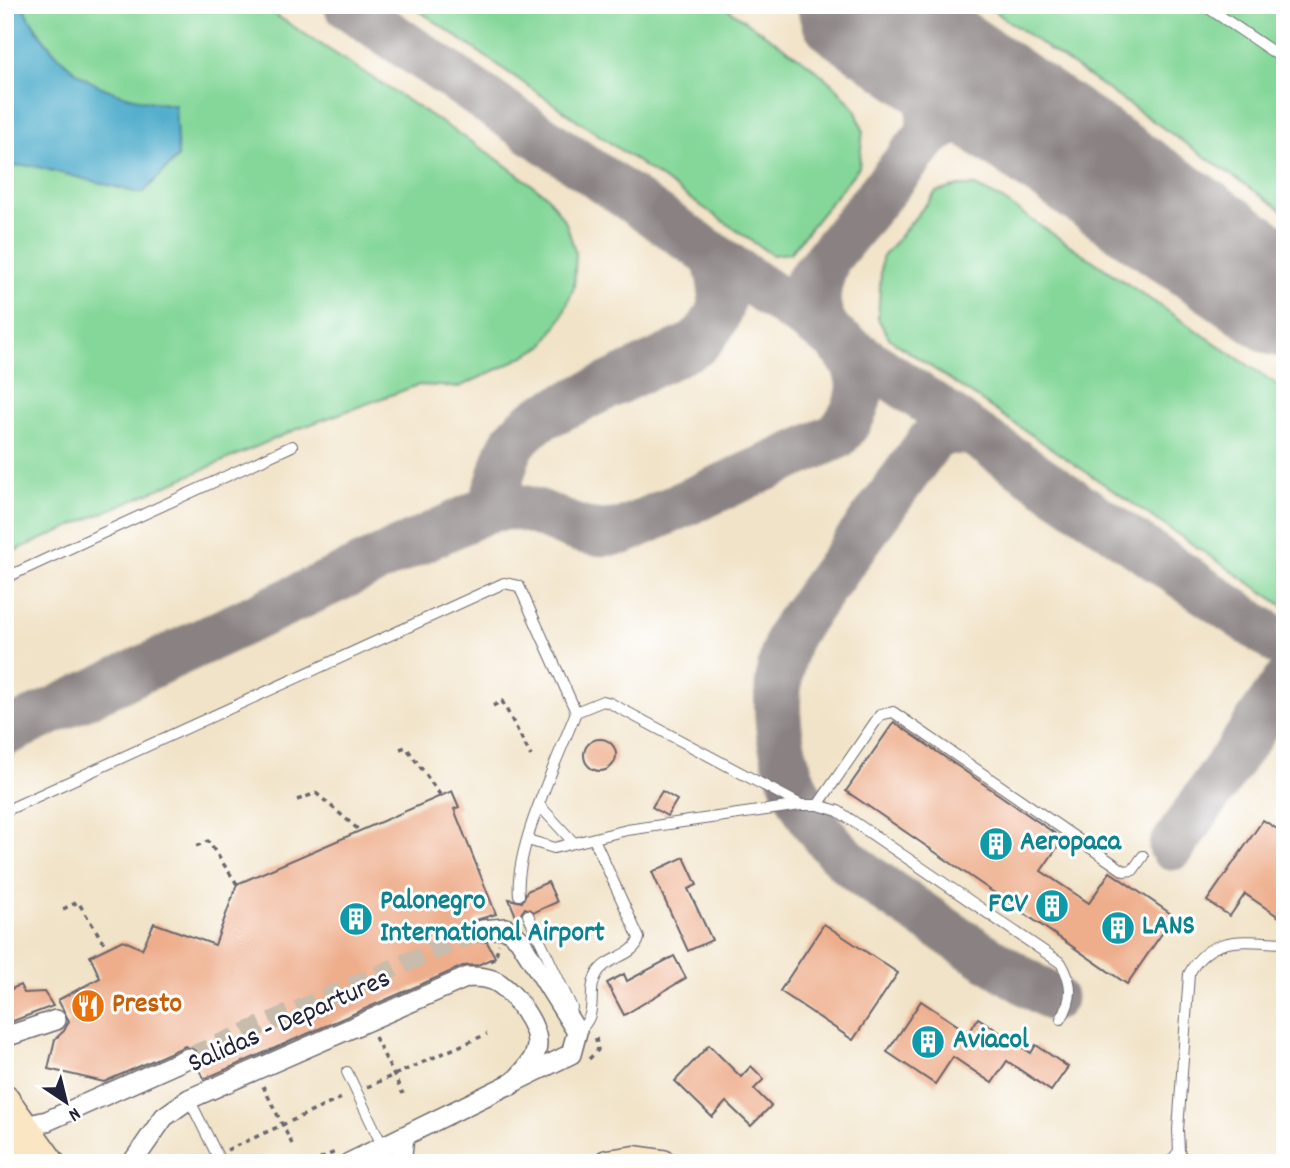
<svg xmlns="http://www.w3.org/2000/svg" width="1290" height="1168" viewBox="0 0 1290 1168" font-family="Dekko,sans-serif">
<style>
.green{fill:#84d799;stroke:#537c6a;stroke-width:2}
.water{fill:#4babca;stroke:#366682;stroke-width:2}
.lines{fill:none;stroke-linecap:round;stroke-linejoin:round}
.taxiway{stroke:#8a8282;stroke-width:47}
.runway{stroke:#8a8282;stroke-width:119}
.building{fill:#eeae8c}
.street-tunnel{stroke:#c8bcac;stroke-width:19;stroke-dasharray:19 10;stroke-linecap:butt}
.lane-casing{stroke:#6a666c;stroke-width:12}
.street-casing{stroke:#6a666c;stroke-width:22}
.secondary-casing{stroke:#6a666c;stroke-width:29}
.path{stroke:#6a666c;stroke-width:3.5;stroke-dasharray:5 5;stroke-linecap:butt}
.lane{stroke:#fff;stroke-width:10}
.street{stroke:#fff;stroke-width:19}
.secondary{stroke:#fbe6c3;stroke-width:26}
.labels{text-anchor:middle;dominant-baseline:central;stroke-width:6;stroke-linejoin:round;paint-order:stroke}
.culture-label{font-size:28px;font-weight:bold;fill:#0d838f;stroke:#fff;text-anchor:start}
.food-label{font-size:28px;font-weight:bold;fill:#c56008;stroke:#fff;text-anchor:start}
.street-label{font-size:28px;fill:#22223b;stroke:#fff}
</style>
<rect width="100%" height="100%" fill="#fff"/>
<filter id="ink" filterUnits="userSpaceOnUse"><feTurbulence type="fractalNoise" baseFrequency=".0143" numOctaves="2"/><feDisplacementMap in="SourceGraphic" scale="14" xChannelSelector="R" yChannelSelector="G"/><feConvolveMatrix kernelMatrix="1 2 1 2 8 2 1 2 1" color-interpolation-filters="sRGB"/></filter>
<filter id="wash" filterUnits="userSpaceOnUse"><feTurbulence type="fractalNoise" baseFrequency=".00686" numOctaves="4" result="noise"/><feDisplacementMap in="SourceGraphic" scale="28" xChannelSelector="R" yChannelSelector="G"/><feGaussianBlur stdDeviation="1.57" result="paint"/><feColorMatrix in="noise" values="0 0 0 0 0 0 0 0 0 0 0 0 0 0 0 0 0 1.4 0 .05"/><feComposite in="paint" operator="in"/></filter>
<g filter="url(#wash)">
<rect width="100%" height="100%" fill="#f1e3c8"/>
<g class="green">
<polygon points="5,5 260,5 493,156 547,196 566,223 576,254 574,287 562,317 543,346 505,366 459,387 418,385 295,430 5,555"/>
<polygon points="411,5 722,5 810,65 837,88 855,109 863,130 859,167 790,253 772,255"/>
<polygon points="985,5 1285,5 1285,212"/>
<polygon points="958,186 975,186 998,197 1285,390 1285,607 890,339 878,319 882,258 936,192"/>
</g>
<path class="water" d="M5,5h17c37,68 78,92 153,100l3,52 -36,37 -108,-28h-29z"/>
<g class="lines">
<g class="taxiway">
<polyline points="347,5 1285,646"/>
<path d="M874,17c44,41 60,55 55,117 32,-21 61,-21 98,-13"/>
<polyline points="807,283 929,134"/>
<path d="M971,432l-26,-1 -14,9 -141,194c-27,73 -9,156 44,213 26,29 61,49 93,71 41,28 83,55 126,80"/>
<path d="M488,509c9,-1 19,-3 28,-2 42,6 57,33 107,24l214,-95c22,-25 32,-54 10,-83 -11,-14 -23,-23 -28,-41 -5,-19 2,-35 8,-53"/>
<path d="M5,733l483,-224c23,-41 7,-62 54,-92l154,-73c29,-29 31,-48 18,-87"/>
<polyline points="1172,847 1285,683"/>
</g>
<polyline class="runway" points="857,5 1285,298"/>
</g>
<g id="blocks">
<g class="building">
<polygon points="894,722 1063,839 1041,871 1089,903 1110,872 1174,916 1127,984 846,791"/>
<circle cx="600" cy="755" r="16"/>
<polygon points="452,791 459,807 454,809 496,914 476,920 470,932 476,941 487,942 495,957 478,965 463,966 204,1079 197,1066 199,1052 185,1046 104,1082 48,1069 55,1039 64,1031 69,1021 58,1000 100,978 90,956 123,940 142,949 154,923 215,945 237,884"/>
<polygon points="662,791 677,800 667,816 652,807"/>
<polygon points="1263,820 1285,834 1285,921 1245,894 1230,916 1207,901"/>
<polygon points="684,857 697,885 688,889 712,940 688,951 652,872"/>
<polygon points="548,882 557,902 535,912 525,908 517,919 509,899 522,902 527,891"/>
<polygon points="824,924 898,973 853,1040 780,991"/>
<polygon points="674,956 686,978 624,1015 607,983 624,974 627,981"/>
<polygon points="20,985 24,993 44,992 53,1006 5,1024 5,992"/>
<polygon points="921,1001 969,1033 978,1018 1031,1053 1036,1045 1068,1067 1051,1091 1007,1061 992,1083 953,1057 935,1084 887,1052"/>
<polygon points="709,1045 741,1077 751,1066 764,1079 754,1089 771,1106 751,1126 726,1102 712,1117 675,1081"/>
</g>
</g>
</g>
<g filter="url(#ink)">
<use href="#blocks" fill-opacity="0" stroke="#6a666c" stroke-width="2"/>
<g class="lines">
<polyline class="street-tunnel" points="191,1056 482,930"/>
<g class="lane-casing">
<g id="lane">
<polyline points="1204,5 1285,60"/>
<polyline points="5,578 292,446"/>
<polyline points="818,805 880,715 893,712 1124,871 1133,870 1143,856"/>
<polyline points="540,806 574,843"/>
<polyline points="5,811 504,583 519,586 576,712"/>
<path d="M528,840l26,8 73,-18 174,-25h17l20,6 223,152c12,20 12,36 0,56"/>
<path d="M519,895c-5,-47 40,-138 57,-183l27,-11 7,2 191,102"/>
<polyline points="528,915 572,1008"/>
<path d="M577,1032c25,-19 7,-38 21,-60 10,-16 37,-15 41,-34l-45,-99"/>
<polyline points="347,1072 383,1147"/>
<polyline points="189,1099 221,1163"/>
<polyline points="1170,1163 1179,1151"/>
<path d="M1184,1163l-5,-12 -1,-21 11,-156c22,-42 59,-32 96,-31"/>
</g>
</g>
<g class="street-casing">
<g id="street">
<polyline points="5,1037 56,1020"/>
<polyline points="25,1126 47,1121 188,1058"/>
<path d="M132,1163l32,-46 25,-18 279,-122c11,0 22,0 32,7 15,11 38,41 37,60 0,16 -16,30 -26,41"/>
<polyline points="349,1163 571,1054 577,1032 519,939 506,928 482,930"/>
<polyline points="401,1163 404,1137"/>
</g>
</g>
<g class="secondary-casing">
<g id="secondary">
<polyline points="5,1098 52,1163"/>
<polyline points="5,1132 28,1163"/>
<polyline points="607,1163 635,1159 663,1163"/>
</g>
</g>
<g class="path">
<polyline points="493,706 502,701 531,756"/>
<polyline points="400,749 406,747 441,796"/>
<polyline points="297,800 316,793 360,831"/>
<polyline points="196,846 208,841 237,884"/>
<polyline points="63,909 78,902 107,948"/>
<polyline points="490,961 495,958 499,944"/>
<polyline points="375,1037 403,1094"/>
<polyline points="589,1059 598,1050 595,1033"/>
<polyline points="263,1086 292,1144"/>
<polyline points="367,1087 487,1034"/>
<polyline points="227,1150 344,1097"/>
<polyline points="198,1163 207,1159"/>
<polyline points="311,1163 335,1152"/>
</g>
<use href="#lane" class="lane"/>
<use href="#street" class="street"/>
<use href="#secondary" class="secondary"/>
</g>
</g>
<defs>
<g id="building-disc" transform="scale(1.75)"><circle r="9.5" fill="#0f9aa8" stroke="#fff"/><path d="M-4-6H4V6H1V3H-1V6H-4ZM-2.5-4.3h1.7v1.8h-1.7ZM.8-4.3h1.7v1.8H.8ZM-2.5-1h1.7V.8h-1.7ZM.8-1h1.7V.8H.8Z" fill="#fff"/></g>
<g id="restaurant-disc" transform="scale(1.75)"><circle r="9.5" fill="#e8710a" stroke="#fff"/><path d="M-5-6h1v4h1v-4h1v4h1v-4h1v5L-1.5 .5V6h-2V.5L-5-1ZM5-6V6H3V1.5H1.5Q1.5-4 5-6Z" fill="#fff"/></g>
</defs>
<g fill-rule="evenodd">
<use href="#building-disc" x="996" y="844"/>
<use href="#building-disc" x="1052" y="906"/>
<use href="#building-disc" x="356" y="919"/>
<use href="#building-disc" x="1118" y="928"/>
<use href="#restaurant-disc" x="88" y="1006"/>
<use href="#building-disc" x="928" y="1042"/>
</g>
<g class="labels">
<g class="culture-label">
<text x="1020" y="844">Aeropaca</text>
<text x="380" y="903">Palonegro<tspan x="380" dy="32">International Airport</tspan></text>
<text x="1028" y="906" text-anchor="end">FCV</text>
<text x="1142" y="928">LANS</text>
<text x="953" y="1042">Aviacol</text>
</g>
<g class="food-label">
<text x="112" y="1006">Presto</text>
</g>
<g class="street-label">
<text transform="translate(290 1023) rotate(-24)">Salidas - Departures</text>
</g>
</g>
<rect width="1290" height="1168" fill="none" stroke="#fff" stroke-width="28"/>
<g transform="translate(66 1102) rotate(145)" stroke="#ffffff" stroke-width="5" paint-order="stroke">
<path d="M0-5L12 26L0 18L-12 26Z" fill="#22223b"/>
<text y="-10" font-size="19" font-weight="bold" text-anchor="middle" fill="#22223b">N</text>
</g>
</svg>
